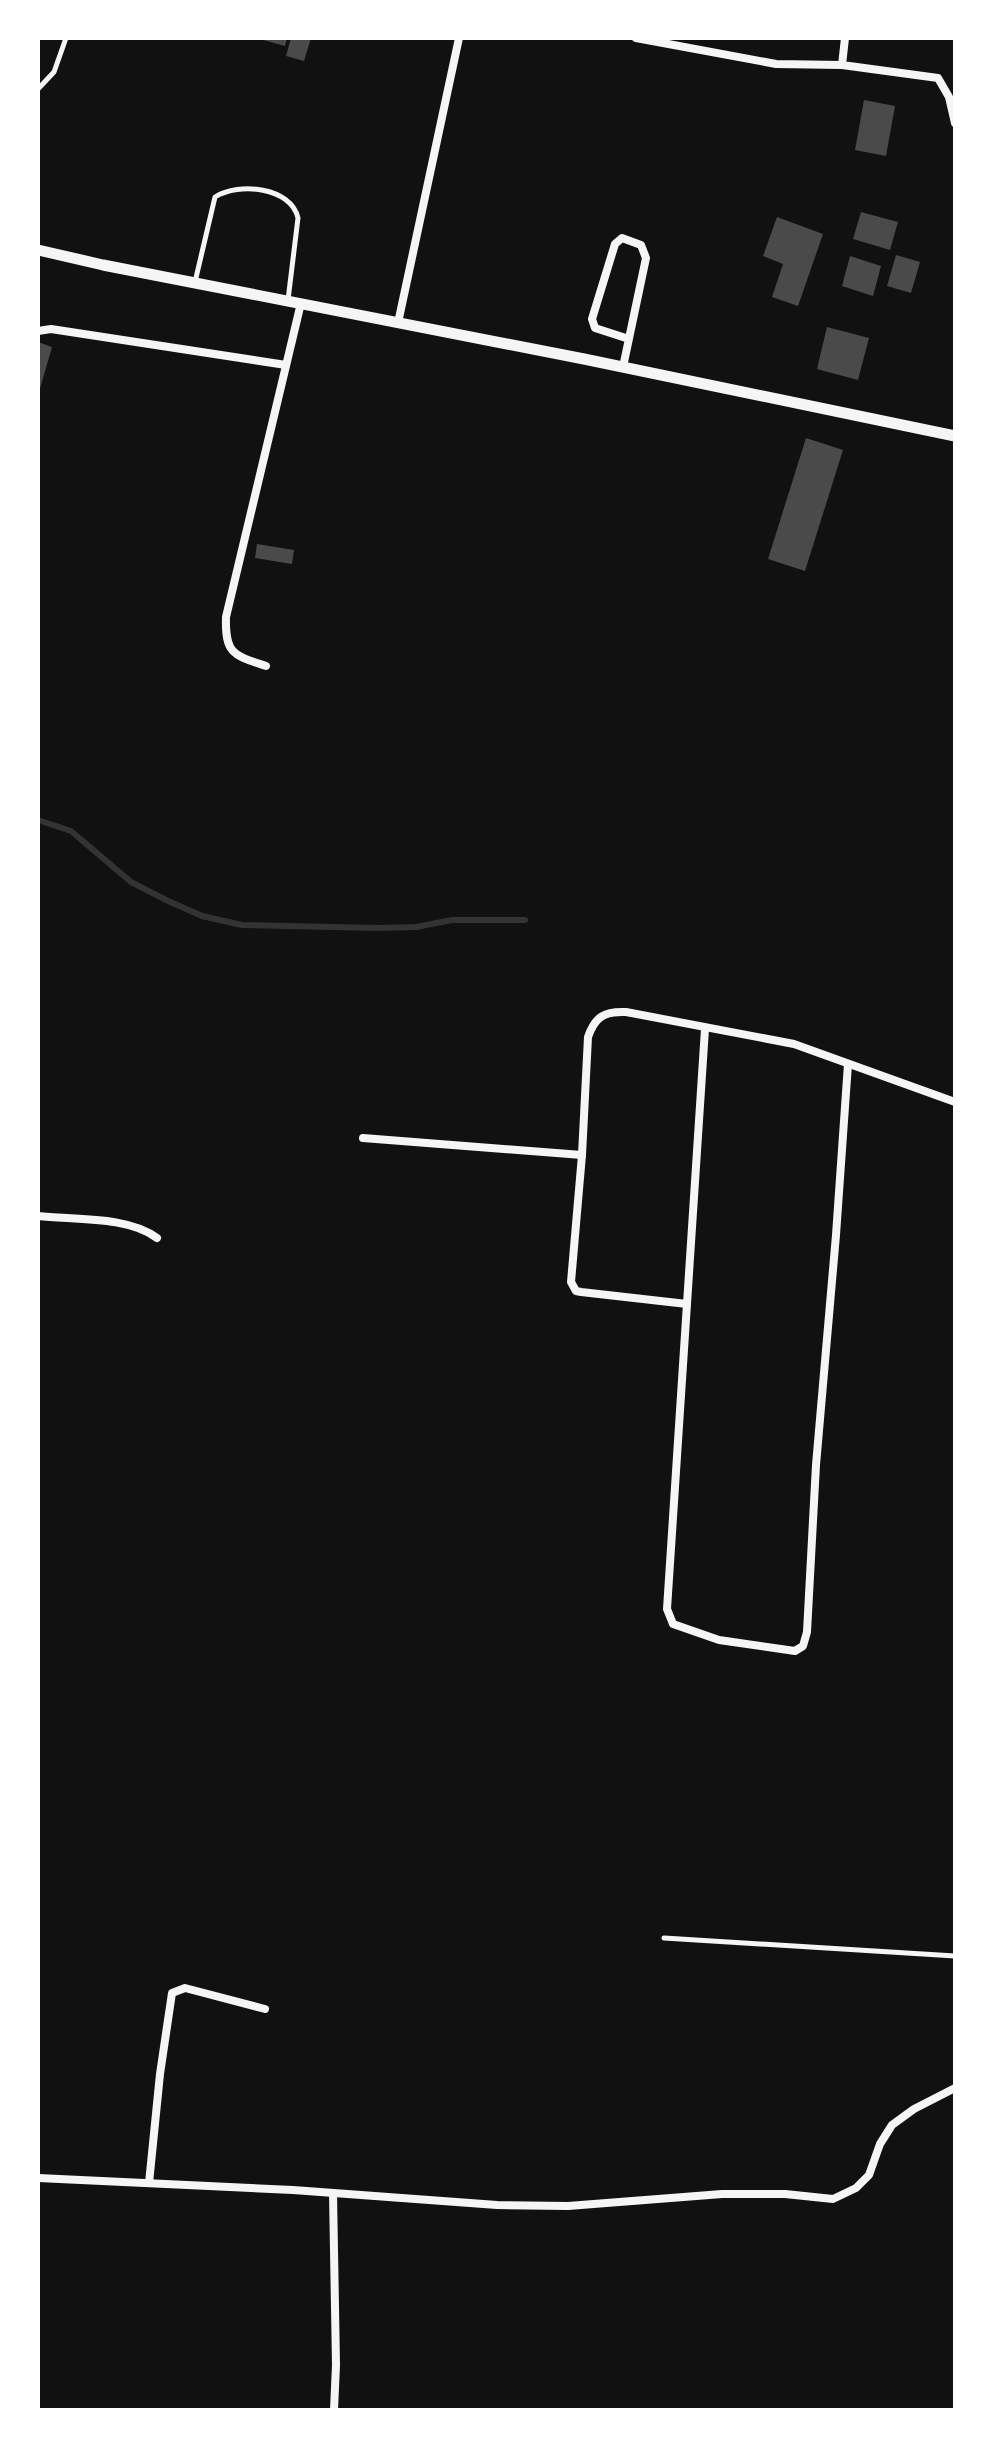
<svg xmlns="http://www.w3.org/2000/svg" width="993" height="2448" viewBox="0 0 993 2448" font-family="'Source Sans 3',sans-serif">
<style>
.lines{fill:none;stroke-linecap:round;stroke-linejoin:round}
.stream{stroke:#333;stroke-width:6}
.building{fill:#4a4a4a}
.service{stroke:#f5f5f5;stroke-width:5}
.minor{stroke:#f5f5f5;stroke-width:8}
.tertiary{stroke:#f5f5f5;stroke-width:11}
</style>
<rect width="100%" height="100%" fill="#111"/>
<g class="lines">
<polyline class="stream" points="38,820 71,831 131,882 166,900 202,916 242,925 378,928 416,927 452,920 525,920"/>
</g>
<g class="building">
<polygon points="256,38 287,38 285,46"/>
<polygon points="291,38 311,38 304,61 286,56"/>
<polygon points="864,100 895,106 886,156 855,150"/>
<polygon points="861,212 898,222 890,250 853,239"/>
<polygon points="777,217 823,234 798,306 772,297 783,264 763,256"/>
<polygon points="896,255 920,262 911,293 887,286"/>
<polygon points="850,256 881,266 873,296 842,286"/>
<polygon points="827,327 869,338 858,380 817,369"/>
<polygon points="38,342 52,347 39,392 38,392"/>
<polygon points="806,438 843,450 805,571 768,559"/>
<polygon points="257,544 294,550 292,564 255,558"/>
</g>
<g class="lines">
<g class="service">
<polyline points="38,89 54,72 66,38"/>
<path d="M195,282l20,-85c24,-15 76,-10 83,21l-10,82"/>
<polyline points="664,1938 955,1956"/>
</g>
<g class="minor">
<polyline points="636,38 776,64 842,65"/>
<polyline points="845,38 842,65 938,78 949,97 955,123"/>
<polyline points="398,323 459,38"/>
<polyline points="38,331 51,329 286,365"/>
<polyline points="623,367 646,258 641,245 622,238 615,244 592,319 595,328 629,339"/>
<path d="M266,666c-33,-11 -41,-12 -40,-49l75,-314"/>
<polyline points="705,1029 667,1609 673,1624 719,1640 795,1651 803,1646 807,1632 816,1465 836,1235 848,1064"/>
<polyline points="363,1138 582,1155"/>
<path d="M38,1216c36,4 90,0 119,22"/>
<path d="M687,1304l-106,-12 -5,-1 -5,-9 11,-127 6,-118c7,-20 16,-26 38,-25l168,32 161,58"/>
<polyline points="38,2178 293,2190 497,2205 568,2206 722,2194 785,2194 833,2199 856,2188 869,2175 880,2144 892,2125 914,2109 955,2088"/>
<polyline points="149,2183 160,2074 172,1993 185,1988 265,2009"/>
<polyline points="333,2193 336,2365 334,2410"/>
</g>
<polyline class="tertiary" points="38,250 103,265 584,359 955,436"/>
</g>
<rect width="993" height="2448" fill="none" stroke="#ffffff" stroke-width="80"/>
</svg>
